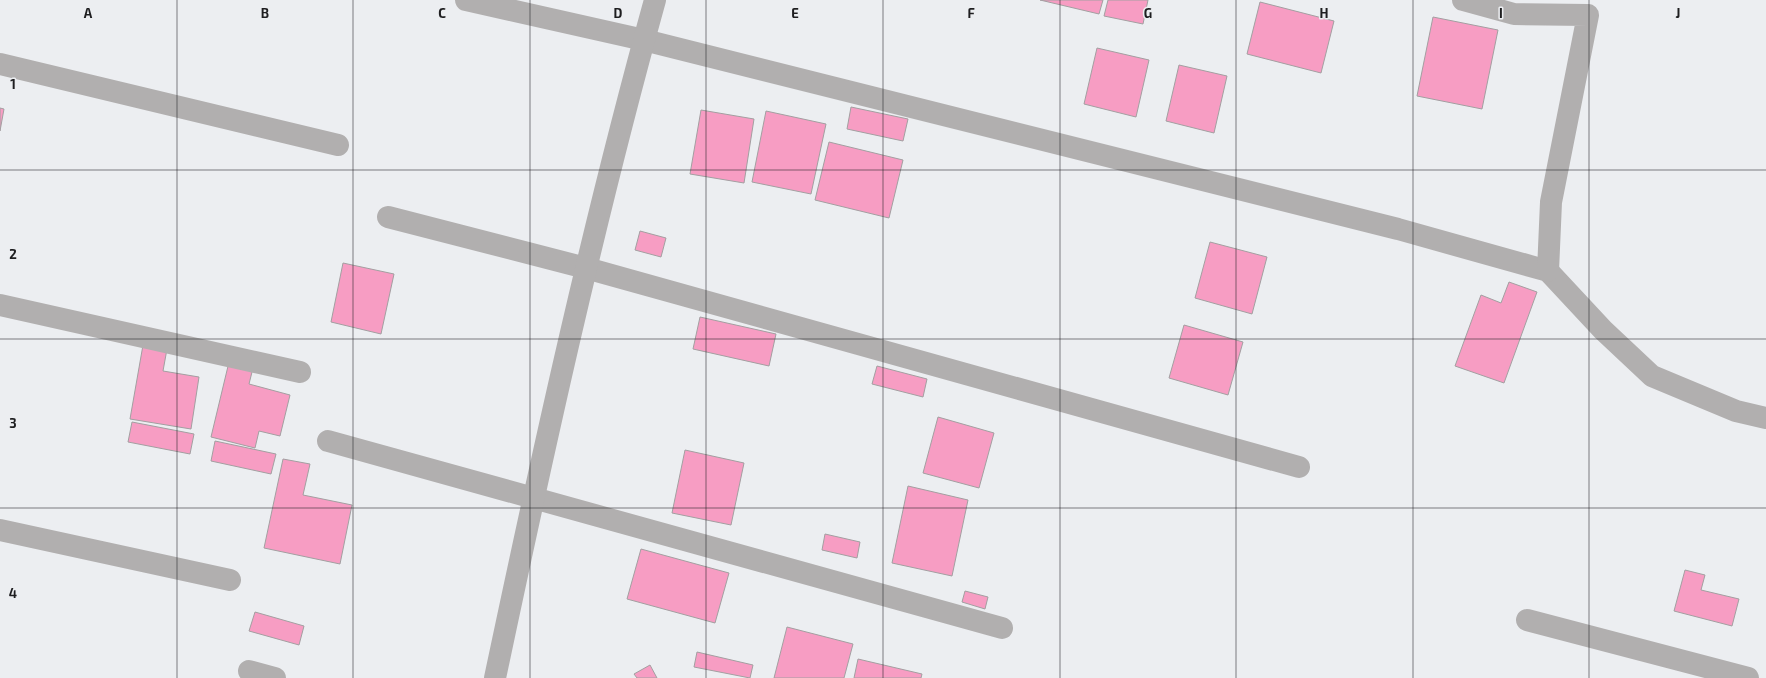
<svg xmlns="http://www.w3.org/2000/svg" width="1766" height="678" viewBox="0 0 1766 678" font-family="'Exo 2',sans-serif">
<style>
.building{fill:#f79dc3;stroke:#a39fa1}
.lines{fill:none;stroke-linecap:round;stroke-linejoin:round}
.minor{stroke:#b1afaf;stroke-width:22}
.grid{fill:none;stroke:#1e1e20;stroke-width:1;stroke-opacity:0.55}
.grid-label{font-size:13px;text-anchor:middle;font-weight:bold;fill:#1e1e20;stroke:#eceef1;stroke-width:3;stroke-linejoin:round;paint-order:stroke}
</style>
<rect width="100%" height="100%" fill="#eceef1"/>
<g class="building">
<polygon points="1040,0 1103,0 1099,14"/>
<polygon points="1108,0 1148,0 1143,24 1104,16"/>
<polygon points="1260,2 1334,21 1321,73 1247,54"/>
<polygon points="1433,17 1498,30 1482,109 1417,96"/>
<polygon points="1097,48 1149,60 1136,117 1084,104"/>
<polygon points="1179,65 1227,76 1214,133 1166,121"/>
<polygon points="851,107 908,119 903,141 847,129"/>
<polygon points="0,108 4,109 0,131"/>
<polygon points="701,110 754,119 744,183 690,174"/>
<polygon points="766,111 826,124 811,194 752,182"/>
<polygon points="829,142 903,160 889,218 815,200"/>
<polygon points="640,231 666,238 661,257 635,250"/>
<polygon points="1210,242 1267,257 1252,314 1195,298"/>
<polygon points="343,263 394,274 381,334 331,322"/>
<polygon points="1509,282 1537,292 1504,383 1455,366 1481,295 1501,303"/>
<polygon points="700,317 776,334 769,366 693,349"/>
<polygon points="1184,325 1243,342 1228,395 1169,378"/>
<polygon points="143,345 167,349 163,371 199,377 191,429 130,419"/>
<polygon points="229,362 253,368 249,384 290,395 280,436 259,431 255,448 211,437"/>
<polygon points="877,366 927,379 923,397 872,384"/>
<polygon points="938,417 994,433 979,488 923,473"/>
<polygon points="132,422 194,434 190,454 128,442"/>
<polygon points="215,441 276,454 271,474 211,461"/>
<polygon points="685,450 744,463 731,525 672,513"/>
<polygon points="283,459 310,464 303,495 352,505 340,564 264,548"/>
<polygon points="908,486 968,500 952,576 892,563"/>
<polygon points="825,534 860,542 857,558 822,550"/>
<polygon points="641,549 729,573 715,623 627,599"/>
<polygon points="1685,570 1705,575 1701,590 1739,599 1732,626 1674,611"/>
<polygon points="965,591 988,597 985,609 962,602"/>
<polygon points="255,612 304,626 299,645 249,631"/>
<polygon points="787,627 853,644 844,678 774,678"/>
<polygon points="697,652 753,665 750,678 694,667"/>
<polygon points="858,659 922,674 921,678 854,678"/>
<polygon points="650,665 657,678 637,678 634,674"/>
</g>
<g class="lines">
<g class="minor">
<polyline points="466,0 644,40 1398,229 1548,271 1603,330 1652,376 1736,411 1766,418"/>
<polyline points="1463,0 1514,14 1588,15 1551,202 1548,271"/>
<polyline points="0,64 338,145"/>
<polyline points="388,217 586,268 1299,467"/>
<polyline points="0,305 300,372"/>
<polyline points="328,441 1002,628"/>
<polyline points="0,530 230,580"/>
<polyline points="1527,620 1748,678"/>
<polyline points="249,671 275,678"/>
<path d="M495,678c48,-227 98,-454 160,-678"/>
</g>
</g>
<path class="grid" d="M177,0v678M353,0v678M530,0v678M706,0v678M883,0v678M1060,0v678M1236,0v678M1413,0v678M1589,0v678M0,170h1766M0,339h1766M0,508h1766"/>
<g class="grid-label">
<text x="88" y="18">A</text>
<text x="265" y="18">B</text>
<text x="442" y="18">C</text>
<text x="618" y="18">D</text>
<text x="795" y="18">E</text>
<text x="971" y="18">F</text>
<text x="1148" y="18">G</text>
<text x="1324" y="18">H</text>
<text x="1501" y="18">I</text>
<text x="1678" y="18">J</text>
<text x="13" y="89">1</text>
<text x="13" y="259">2</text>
<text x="13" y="428">3</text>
<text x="13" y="598">4</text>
</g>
</svg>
